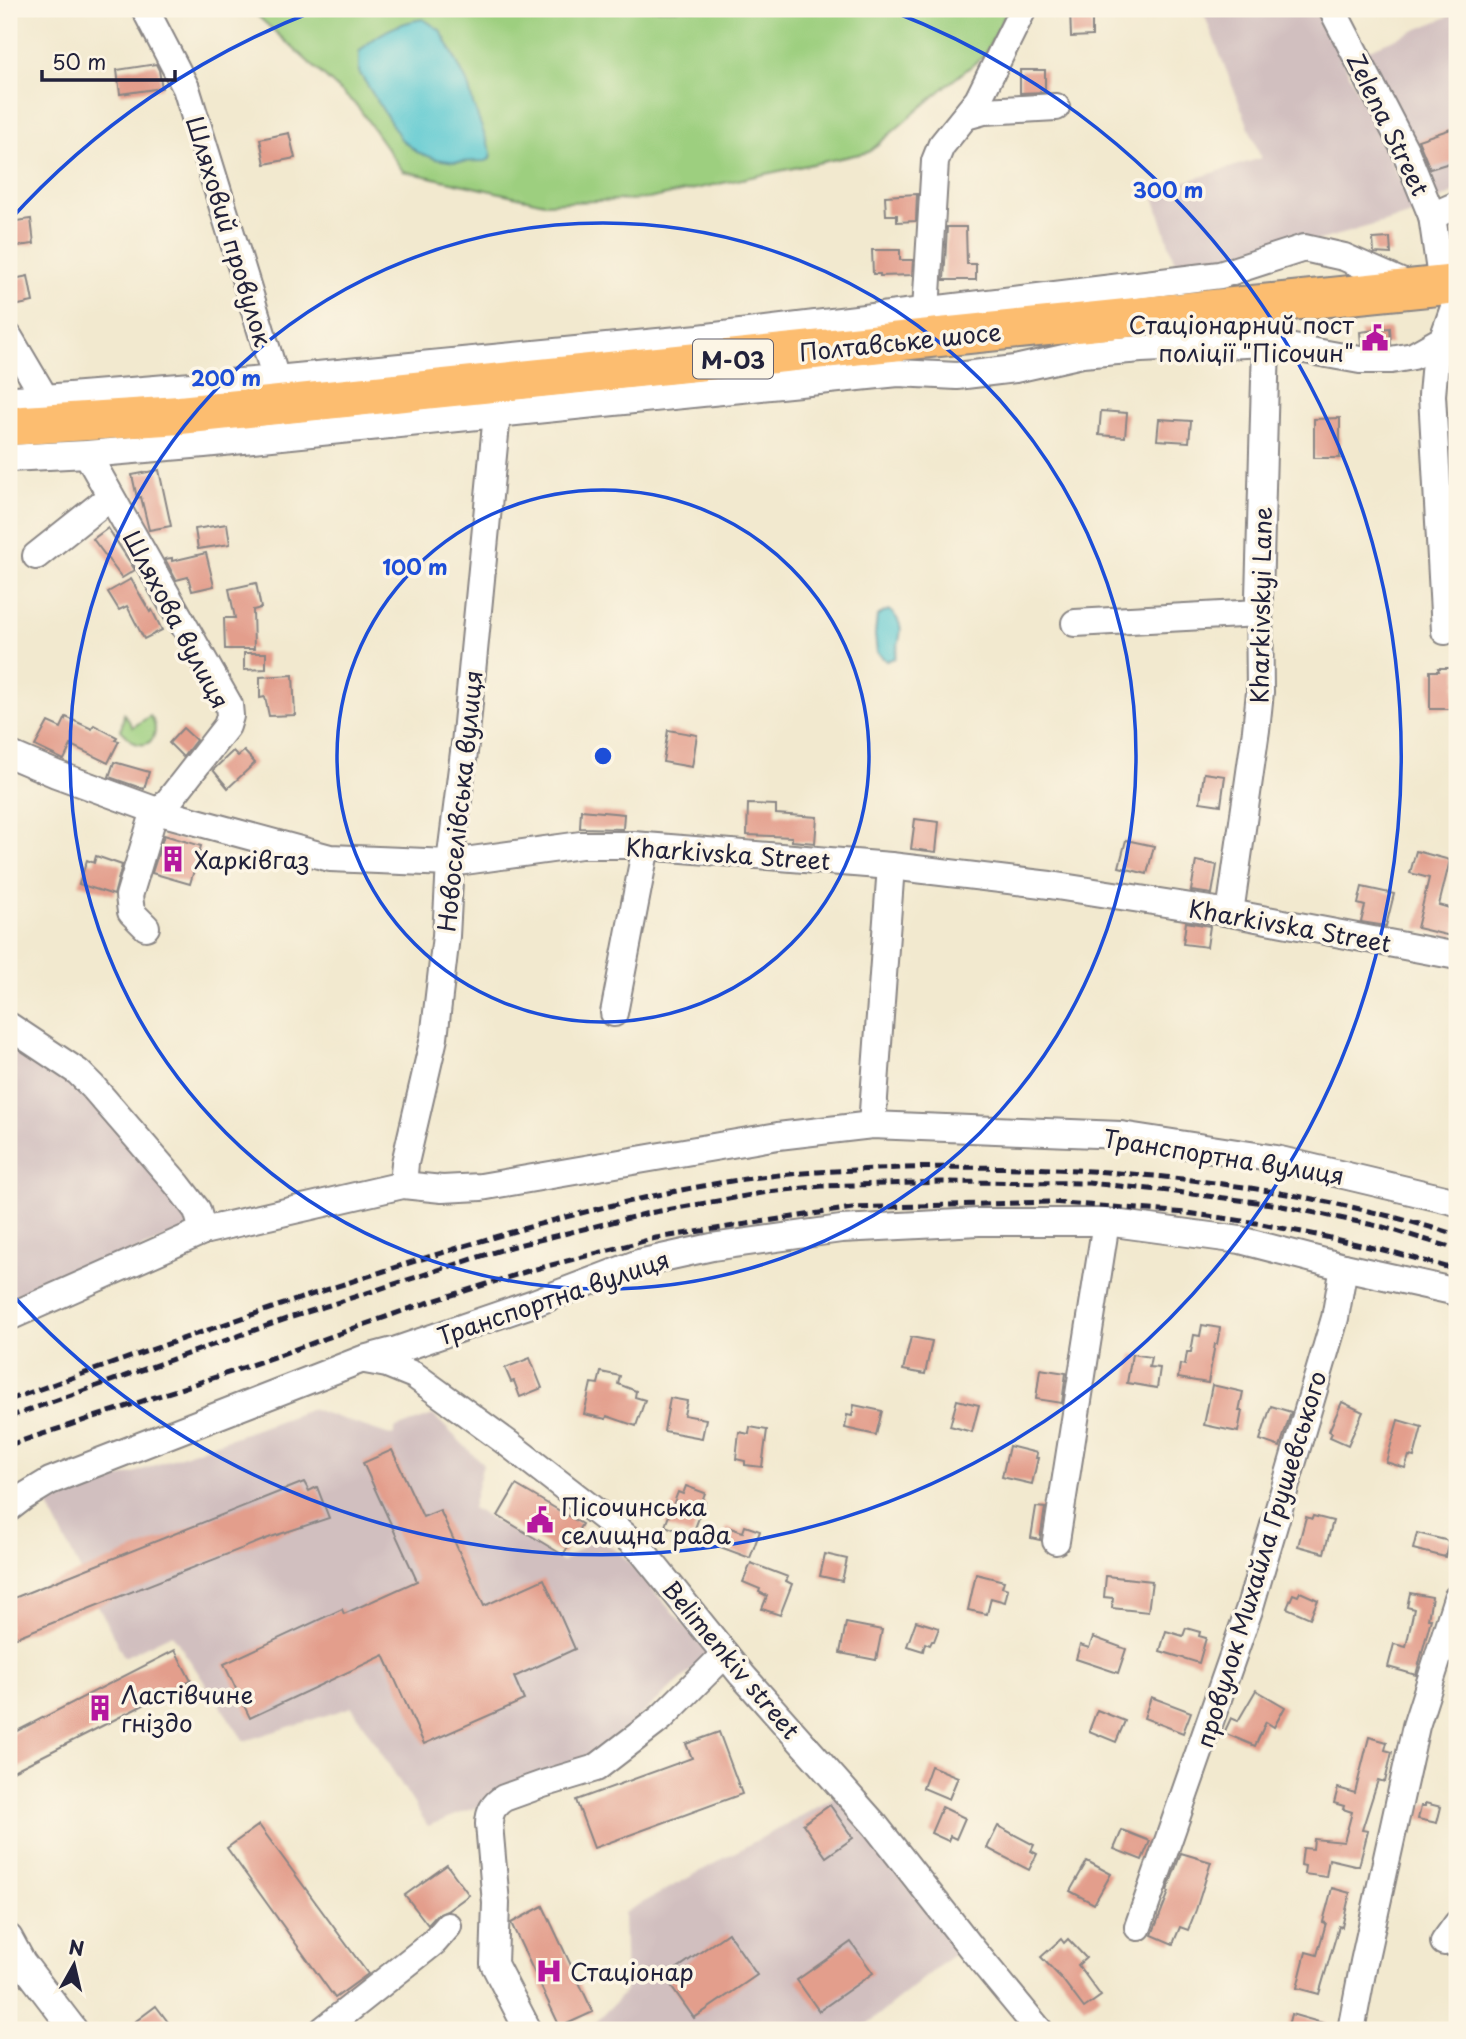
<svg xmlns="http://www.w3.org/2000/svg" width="1466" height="2039" viewBox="0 0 1466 2039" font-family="'Playpen Sans',sans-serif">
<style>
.industrial{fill:#d1bfbf}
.green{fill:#9dcf7f;stroke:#60785d;stroke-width:2}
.water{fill:#5cc9d1;stroke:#3f7686;stroke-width:2}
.building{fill:#e39e8c}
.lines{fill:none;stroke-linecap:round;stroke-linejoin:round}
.minor-casing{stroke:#8a8685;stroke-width:30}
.highway-casing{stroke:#8a8685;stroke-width:42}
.minor{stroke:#fff;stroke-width:26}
.highway{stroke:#fcbd6f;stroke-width:38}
.rail{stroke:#22223b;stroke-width:5;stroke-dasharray:10 5;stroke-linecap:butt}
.ring{fill:none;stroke:#1d4ed8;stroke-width:3.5}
.labels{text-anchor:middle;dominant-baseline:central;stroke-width:7;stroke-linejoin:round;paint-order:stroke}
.shield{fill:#fcf5e5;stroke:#63616e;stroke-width:2}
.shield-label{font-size:23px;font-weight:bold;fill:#22223b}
.street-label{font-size:24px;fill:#22223b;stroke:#fcf5e5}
.poi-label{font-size:24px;fill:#22223b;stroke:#fcf5e5;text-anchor:start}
.centre{fill:#1d4ed8;stroke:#fcf5e5;stroke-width:3.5}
.ring-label{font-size:21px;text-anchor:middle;font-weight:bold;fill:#1d4ed8;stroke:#fcf5e5;stroke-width:7;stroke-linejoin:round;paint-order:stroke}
</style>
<rect width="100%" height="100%" fill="#fcf5e5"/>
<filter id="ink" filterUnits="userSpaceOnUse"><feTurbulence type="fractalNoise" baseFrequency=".0143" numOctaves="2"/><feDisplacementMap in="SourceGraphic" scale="14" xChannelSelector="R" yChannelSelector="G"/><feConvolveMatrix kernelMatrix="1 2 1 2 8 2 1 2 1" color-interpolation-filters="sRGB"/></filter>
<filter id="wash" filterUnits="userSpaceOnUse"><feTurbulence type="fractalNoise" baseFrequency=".00686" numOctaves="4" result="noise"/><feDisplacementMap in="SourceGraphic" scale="28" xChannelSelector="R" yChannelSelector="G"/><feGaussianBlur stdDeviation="1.57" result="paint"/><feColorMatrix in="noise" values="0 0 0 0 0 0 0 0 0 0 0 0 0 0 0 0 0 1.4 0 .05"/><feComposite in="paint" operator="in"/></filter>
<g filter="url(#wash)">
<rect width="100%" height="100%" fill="#f2e9cf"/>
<g class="industrial">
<polygon points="1202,9 1318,9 1416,213 1239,263 1179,276 1151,187 1168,187 1261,158"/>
<polygon points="1457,13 1457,191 1435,202 1365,51"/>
<polygon points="24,1045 50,1058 192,1213 188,1229 9,1304 9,1054"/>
<polygon points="312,1409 393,1436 396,1428 433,1415 483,1464 472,1508 562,1562 595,1537 620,1553 710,1654 584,1765 428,1826 352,1707 244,1741 172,1634 124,1657 47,1504"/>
<polygon points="836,1797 959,1950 860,2030 831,2030 827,2025 817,2030 594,2030 594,2024 626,1991 624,1913"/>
</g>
<g class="green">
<polygon points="250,9 1008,9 984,56 947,85 869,152 648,199 544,203 403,171 358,107"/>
<path d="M124,714l9,13 17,-11c11,13 3,34 -15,27 -6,-3 -9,-9 -14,-13z"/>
</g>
<g class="water">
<path d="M423,19l17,11 10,18 18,36 5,20 18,48 -1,7 -4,2 -31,1 -19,-3 -19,-7 -16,-13 -42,-67v-20c18,-19 38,-29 64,-33z"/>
<path d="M889,610c19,15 10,27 6,48l-9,3 -9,-9 -2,-17 2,-19z"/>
</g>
<g id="blocks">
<g class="building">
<polygon points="1070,9 1092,9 1092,36 1071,37"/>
<polygon points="156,64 159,70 162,88 120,94 117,70"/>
<polygon points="1020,70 1045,70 1045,92 1020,93"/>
<polygon points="1457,127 1457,149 1453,150 1456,161 1430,169 1418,140"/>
<polygon points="289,133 295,158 265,164 260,139"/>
<polygon points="917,194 916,221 897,222 897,215 886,215 885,196"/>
<polygon points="31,219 34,244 9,247 9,222"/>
<polygon points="947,227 966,227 967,264 976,264 976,280 944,280"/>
<polygon points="1390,238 1391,254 1374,253 1373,239"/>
<polygon points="872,250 900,250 900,260 913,260 912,275 880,276 880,274 873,274"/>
<polygon points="28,276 33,302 9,307 9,280"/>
<polygon points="1390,328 1391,344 1361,344 1360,332"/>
<polygon points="1101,411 1127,413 1125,437 1099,435"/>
<polygon points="1340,418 1340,458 1314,458 1314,419"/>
<polygon points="1159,419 1191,421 1189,442 1157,440"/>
<polygon points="159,470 171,526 149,530 141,497 137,498 132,475"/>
<polygon points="227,524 230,544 198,549 195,529"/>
<polygon points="108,528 135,570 122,578 93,539"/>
<polygon points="206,553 214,586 192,591 188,577 176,580 165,559 172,558 172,561"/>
<polygon points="131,579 150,612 152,610 162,630 144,639 127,606 119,610 108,592"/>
<polygon points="256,583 261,608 253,610 254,649 225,649 224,618 235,618 229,589"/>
<polygon points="244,653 266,653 266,669 244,670"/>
<polygon points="1438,668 1457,668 1457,683 1455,683 1455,709 1430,709 1430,671 1439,671"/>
<polygon points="293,675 295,715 269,716 265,697 260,698 260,677"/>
<polygon points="66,717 92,729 94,725 117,737 115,740 119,741 108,763 71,745 64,760 35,746 48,722 61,728"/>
<polygon points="183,728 196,740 183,757 169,743"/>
<polygon points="668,730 697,735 692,767 663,762"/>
<polygon points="233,751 238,756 244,751 255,763 228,788 213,770"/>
<polygon points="114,762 149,772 144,789 109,777"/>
<polygon points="1204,773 1225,776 1221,805 1200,802"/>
<polygon points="748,804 776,805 776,814 817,817 815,843 792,841 792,837 747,835"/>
<polygon points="581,810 624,814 623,829 580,828"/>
<polygon points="915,819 939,822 936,852 911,849"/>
<polygon points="164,835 201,846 190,884 152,873"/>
<polygon points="1126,840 1154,846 1147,874 1119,867"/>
<polygon points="1416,851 1450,860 1439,905 1457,910 1455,937 1417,928 1429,878 1410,873"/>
<polygon points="96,856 122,865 114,895 79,884 87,860 94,863"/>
<polygon points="1196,861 1217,865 1212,894 1191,891"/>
<polygon points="1362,887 1394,894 1386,926 1361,922 1365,906 1358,904"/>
<polygon points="1186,922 1210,926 1207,947 1183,944"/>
<polygon points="1202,1325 1220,1328 1217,1344 1215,1344 1208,1383 1178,1378 1180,1364 1185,1365 1187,1352 1191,1352 1194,1335 1200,1336"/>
<polygon points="911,1337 932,1341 925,1374 903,1370"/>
<polygon points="1132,1354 1151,1357 1149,1367 1160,1368 1157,1388 1127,1383"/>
<polygon points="530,1358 542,1388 520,1397 514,1381 511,1382 505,1368"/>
<polygon points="1040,1369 1066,1373 1062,1403 1036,1399"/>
<polygon points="601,1372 620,1376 618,1384 636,1391 635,1397 645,1400 636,1426 607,1416 606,1419 584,1414 591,1383 598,1384"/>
<polygon points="1212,1385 1243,1392 1239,1411 1242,1411 1238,1432 1204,1425"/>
<polygon points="670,1398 687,1401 684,1415 706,1419 702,1438 664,1431"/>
<polygon points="957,1400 979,1405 972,1432 950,1426"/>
<polygon points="1342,1402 1363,1412 1348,1445 1330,1437 1332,1433 1329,1431"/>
<polygon points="854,1405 882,1411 876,1435 845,1428 847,1415 852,1416"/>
<polygon points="1271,1406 1291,1412 1280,1447 1260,1440"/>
<polygon points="1398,1420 1422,1427 1414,1457 1409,1456 1405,1468 1386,1462"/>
<polygon points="750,1427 767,1430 762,1467 745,1465 745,1461 736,1459 739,1432 749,1434"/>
<polygon points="1009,1446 1037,1453 1036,1458 1038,1458 1032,1484 1002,1477"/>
<polygon points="392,1450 423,1517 440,1510 484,1606 544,1579 575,1649 514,1677 524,1700 424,1744 384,1655 250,1718 224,1664 342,1609 344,1614 417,1581 363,1463"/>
<polygon points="304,1482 309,1491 317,1487 329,1518 271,1537 9,1640 9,1600"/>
<polygon points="516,1485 582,1524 563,1555 498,1516"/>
<polygon points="686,1486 705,1493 702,1501 705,1502 692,1536 665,1526 678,1492 683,1494"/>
<polygon points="1036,1507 1045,1508 1040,1540 1031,1538"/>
<polygon points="1313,1516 1333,1521 1324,1553 1298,1546 1306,1517 1312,1519"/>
<polygon points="745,1526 760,1531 750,1558 720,1547 727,1527 743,1532"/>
<polygon points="1417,1533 1449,1541 1445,1557 1413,1549"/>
<polygon points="825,1554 847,1559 842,1581 820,1576"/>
<polygon points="751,1563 788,1577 786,1581 792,1584 780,1615 762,1609 767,1596 759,1592 760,1589 743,1582"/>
<polygon points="976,1574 1004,1581 1002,1587 1008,1589 1005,1602 991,1598 987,1614 968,1610"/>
<polygon points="1106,1576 1152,1581 1148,1612 1112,1608 1113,1598 1104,1597"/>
<polygon points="1300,1592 1318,1600 1310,1618 1287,1608 1293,1594 1298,1596"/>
<polygon points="1410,1593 1432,1597 1428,1619 1431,1619 1416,1675 1388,1667 1394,1644 1406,1647 1414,1609 1407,1607"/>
<polygon points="916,1621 939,1628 934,1641 932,1641 930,1645 925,1643 923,1651 907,1646"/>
<polygon points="846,1623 882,1630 876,1660 840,1653"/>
<polygon points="1186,1628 1200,1632 1199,1636 1206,1638 1199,1663 1160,1651 1166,1631 1183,1636"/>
<polygon points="1093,1637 1126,1649 1118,1673 1076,1659 1080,1645 1089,1648"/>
<polygon points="175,1650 191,1681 9,1773 9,1735"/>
<polygon points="1256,1690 1285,1707 1274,1727 1266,1722 1255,1746 1224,1733 1231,1718 1238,1721"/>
<polygon points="1151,1697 1191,1712 1183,1733 1144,1718"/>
<polygon points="1097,1710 1125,1721 1116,1742 1089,1731"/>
<polygon points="719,1732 742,1794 594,1848 576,1800 692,1758 686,1744"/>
<polygon points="1369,1737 1387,1742 1385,1750 1392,1752 1385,1782 1378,1780 1362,1830 1368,1831 1359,1866 1329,1859 1326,1877 1304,1874 1305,1866 1301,1865 1303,1848 1313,1849 1314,1839 1344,1842 1352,1812 1343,1809 1344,1806 1334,1803 1338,1788 1355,1793"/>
<polygon points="931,1766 958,1777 949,1799 923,1788"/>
<polygon points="1425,1803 1441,1807 1437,1823 1418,1819 1421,1806 1425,1806"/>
<polygon points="830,1805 853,1838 826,1857 803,1824"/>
<polygon points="942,1807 965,1818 956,1839 950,1836 948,1841 931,1833"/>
<polygon points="259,1825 368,1974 335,1998 227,1848"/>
<polygon points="998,1826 1034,1845 1031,1851 1037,1854 1029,1870 987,1848"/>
<polygon points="1122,1830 1150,1841 1142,1860 1114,1849"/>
<polygon points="1181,1853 1211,1862 1196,1910 1188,1930 1180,1927 1173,1944 1152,1935 1169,1892 1167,1891"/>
<polygon points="1087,1861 1111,1874 1094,1904 1070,1891"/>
<polygon points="447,1865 469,1895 447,1911 437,1915 428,1925 405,1895"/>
<polygon points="1332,1888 1350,1893 1342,1927 1339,1926 1319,1994 1297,1988 1306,1952 1317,1955 1326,1923 1323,1922"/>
<polygon points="543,1906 593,2012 560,2027 511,1923"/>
<polygon points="728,1933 757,1975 694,2018 665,1977"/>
<polygon points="1061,1939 1064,1943 1068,1939 1086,1958 1078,1965 1101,1996 1084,2008 1062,1979 1041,1957"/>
<polygon points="851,1942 873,1973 819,2011 797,1980"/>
<polygon points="156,2006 174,2030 124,2030"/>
<polygon points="1291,2014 1333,2026 1333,2030 1287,2030"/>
</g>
</g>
</g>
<g filter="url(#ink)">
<use href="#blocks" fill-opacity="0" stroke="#8a8685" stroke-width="2"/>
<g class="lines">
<g class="minor-casing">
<g id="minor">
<polyline points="145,9 186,88 276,379"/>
<polyline points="1332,9 1405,150 1432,216 1442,285"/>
<polyline points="966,116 984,111 1056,107"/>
<polyline points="1432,216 1457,205"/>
<polyline points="926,311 935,161 941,146 978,100 1023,9"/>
<polyline points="9,337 45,398"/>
<polyline points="9,399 45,398 276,379 699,338 1220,275 1304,248 1344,257 1410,286"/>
<polyline points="87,454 229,705 230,716 227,726 160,812"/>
<polyline points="9,458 87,454 204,444 898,373 957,376 1015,369 1082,354 1141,349 1266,343 1360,360 1391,360 1413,356 1443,339"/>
<polyline points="36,556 110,497"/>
<polyline points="1075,623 1259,613"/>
<polyline points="1445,631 1432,395 1435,361 1457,299"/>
<polyline points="9,754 56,774 160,812 330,858 450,863 581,845 633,845 891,866 1050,885 1230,913 1457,956"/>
<polyline points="1230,913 1256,730 1260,692 1259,597 1266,343 1289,300"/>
<polyline points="146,927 131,912 129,896 155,810"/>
<polyline points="614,1013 646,846"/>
<polyline points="9,1026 78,1072 93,1087 177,1184 197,1210 203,1231"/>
<polyline points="872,1125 891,866"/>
<polyline points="403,1185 405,1163 434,1038 446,936 450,863 465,744 497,414"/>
<polyline points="9,1317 203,1231 403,1185 442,1189 481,1187 778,1136 872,1125 1121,1135 1276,1159 1457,1202"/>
<polyline points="365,1360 387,1364 414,1375 510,1445 609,1522 642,1551 742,1675 875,1825 973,1950 1039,2030"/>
<polyline points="9,1508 22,1498 50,1481 363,1359 397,1350 534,1303 639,1263 712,1247 841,1229 979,1222 1106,1222 1240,1240 1344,1267 1457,1292"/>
<polyline points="1056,1541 1106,1222"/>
<polyline points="1138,1927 1249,1610 1335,1318 1344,1267"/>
<polyline points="9,1938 22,1962 74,2030"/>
<polyline points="1444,1942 1457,1924"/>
<polyline points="323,2030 434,1942 448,1926"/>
<path d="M528,2030l-34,-66 2,-61 -7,-79c0,-12 5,-20 15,-26l39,-14 53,-16 65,-50 64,-64"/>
<polyline points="1351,2030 1364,1962 1416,1726 1457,1598"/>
</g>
</g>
<g class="highway-casing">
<polyline id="highway" points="9,426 180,415 1457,284"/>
</g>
<use href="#minor" class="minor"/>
<use href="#highway" class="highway"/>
<g class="rail">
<path d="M9,1400c136,-48 272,-97 410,-140 105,-33 211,-63 319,-80 53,-8 112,-10 165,-12 186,-5 375,12 554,67"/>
<polyline points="9,1417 289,1318 510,1247 649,1213 768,1192 822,1186 941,1182 1088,1183 1160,1190 1272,1204 1383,1227 1457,1249"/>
<polyline points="9,1445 234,1371 411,1308 528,1271 656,1238 852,1208 1051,1202 1187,1213 1251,1222 1317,1235 1396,1253 1457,1270"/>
</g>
</g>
</g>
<g class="ring">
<circle cx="603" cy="756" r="266"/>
<circle cx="603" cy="756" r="533"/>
<path d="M9 221A799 799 0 0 1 317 10M889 10A799 799 0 1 1 9 1291"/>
</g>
<defs>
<g id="civic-bare" transform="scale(2.1)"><path d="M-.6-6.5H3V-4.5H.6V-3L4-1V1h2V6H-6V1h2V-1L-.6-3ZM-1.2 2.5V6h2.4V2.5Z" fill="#b5179e" stroke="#fcf5e5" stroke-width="2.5" paint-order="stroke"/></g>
<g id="building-bare" transform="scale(2.1)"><path d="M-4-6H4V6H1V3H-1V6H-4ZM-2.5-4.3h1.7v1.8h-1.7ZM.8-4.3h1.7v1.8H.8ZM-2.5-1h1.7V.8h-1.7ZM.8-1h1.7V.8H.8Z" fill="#b5179e" stroke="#fcf5e5" stroke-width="2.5" paint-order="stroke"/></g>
<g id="hospital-bare" transform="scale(2.1)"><path d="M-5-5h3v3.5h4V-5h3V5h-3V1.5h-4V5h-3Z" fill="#b5179e" stroke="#fcf5e5" stroke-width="2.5" paint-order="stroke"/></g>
</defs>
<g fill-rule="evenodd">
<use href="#civic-bare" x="1375" y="338"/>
<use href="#building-bare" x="173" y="859"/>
<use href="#civic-bare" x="540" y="1520"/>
<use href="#building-bare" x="100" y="1708"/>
<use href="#hospital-bare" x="549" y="1971"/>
</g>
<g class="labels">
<rect class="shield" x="693" y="339.5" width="80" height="39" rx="5"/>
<g class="shield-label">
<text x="733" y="359">М-03</text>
</g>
<g class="street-label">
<text transform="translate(1389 124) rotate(64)">Zelena Street</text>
<text transform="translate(230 231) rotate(73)">Шляховий провулок</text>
<text transform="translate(900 341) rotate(-6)">Полтавське шосе</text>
<text transform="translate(1260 605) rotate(-89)">Kharkivskyi Lane</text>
<text transform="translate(177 619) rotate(62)">Шляхова вулиця</text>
<text transform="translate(459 801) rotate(-84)">Новоселівська вулиця</text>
<text transform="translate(728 853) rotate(4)">Kharkivska Street</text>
<text transform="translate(1290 925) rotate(10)">Kharkivska Street</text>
<text transform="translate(1224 1156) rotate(9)">Транспортна вулиця</text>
<text transform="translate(553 1297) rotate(-19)">Транспортна вулиця</text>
<text transform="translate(1260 1559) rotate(-73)">провулок Михайла Грушевського</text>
<text transform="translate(732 1659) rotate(50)">Belimenkiv street</text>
</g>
<g class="poi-label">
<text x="1354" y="324" text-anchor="end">Стаціонарний пост<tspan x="1354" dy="28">поліції "Пісочин"</tspan></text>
<text x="194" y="859">Харківгаз</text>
<text x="561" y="1506">Пісочинська<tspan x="561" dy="28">селищна рада</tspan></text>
<text x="121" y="1694">Ластівчине<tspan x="121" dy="28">гніздо</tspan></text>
<text x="570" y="1971">Стаціонар</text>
</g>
</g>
<circle cx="603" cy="756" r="10" class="centre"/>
<g class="ring-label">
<text x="1168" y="198">300 m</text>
<text x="226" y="386">200 m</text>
<text x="415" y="575">100 m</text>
</g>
<rect width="1466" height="2039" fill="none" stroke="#fcf5e5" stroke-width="35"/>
<g transform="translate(74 1965) rotate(8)" stroke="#fcf5e5" stroke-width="5" paint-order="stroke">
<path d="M0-5L12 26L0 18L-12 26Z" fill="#22223b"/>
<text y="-10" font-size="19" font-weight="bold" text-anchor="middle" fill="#22223b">N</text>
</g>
<path d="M42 70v10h133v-10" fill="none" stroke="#22223b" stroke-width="3.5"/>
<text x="52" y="70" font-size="21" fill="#22223b" stroke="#fcf5e5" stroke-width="5" paint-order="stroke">50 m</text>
</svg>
